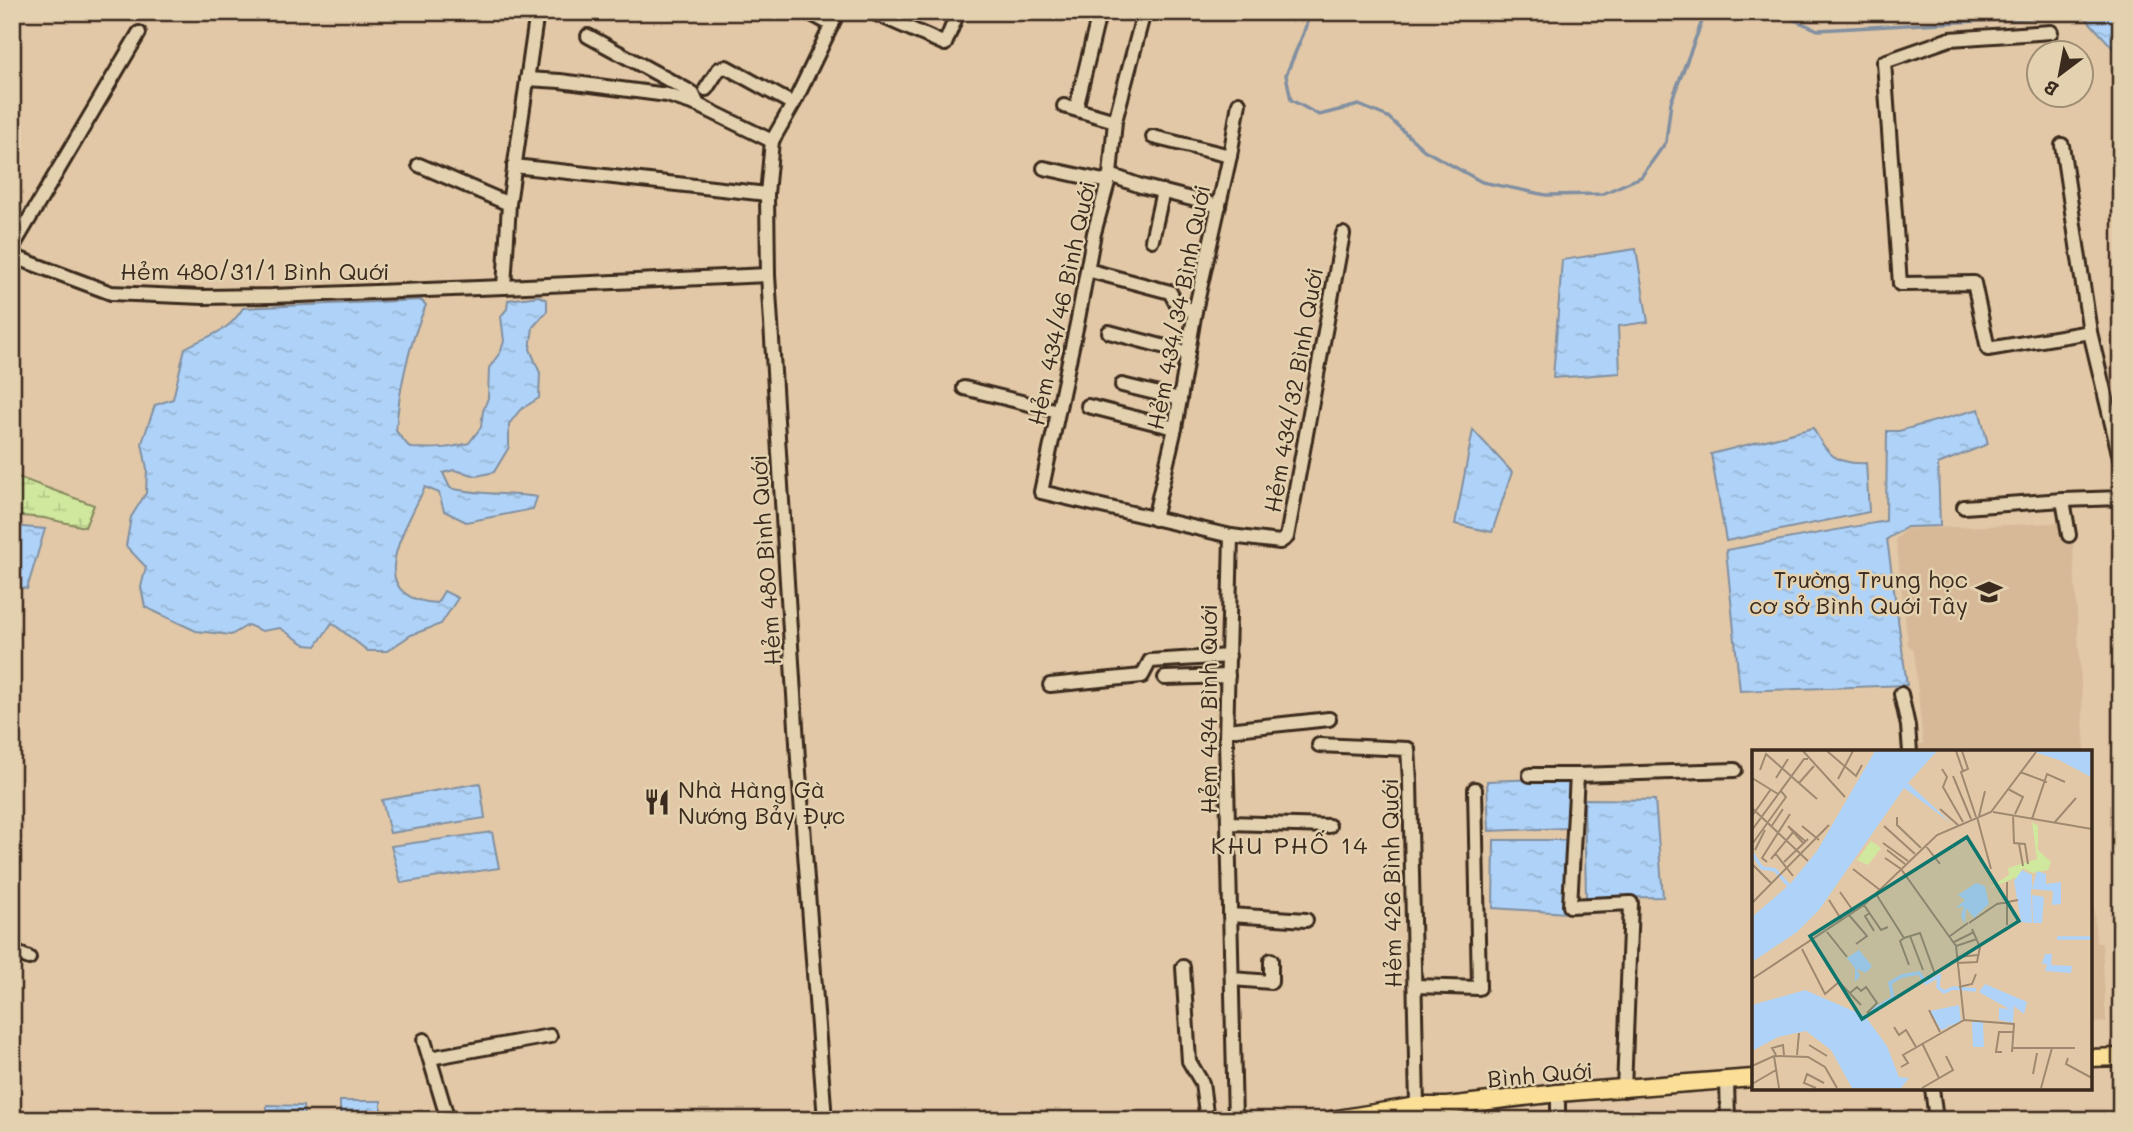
<svg xmlns="http://www.w3.org/2000/svg" width="2133" height="1132" viewBox="0 0 2133 1132" font-family="Mali,sans-serif">
<style>
.built{fill:#d7b998}
.wetland{fill:url(#wetland-marsh);stroke:#86895e;stroke-width:2}
.water{fill:url(#water-ripples);stroke:#818fa1;stroke-width:2}
.lines{fill:none;stroke-linecap:round;stroke-linejoin:round}
.stream{stroke:#818fa1;stroke-width:3.5}
.minor-casing{stroke:#3b2a1e;stroke-width:18}
.major-casing{stroke:#3b2a1e;stroke-width:21}
.minor{stroke:#e3d1af;stroke-width:12}
.major{stroke:#fbdf96;stroke-width:16}
.labels{text-anchor:middle;dominant-baseline:central;stroke-width:5;stroke-linejoin:round;paint-order:stroke}
.street-label{font-size:23px;fill:#3b2a1e;stroke:#e3d1af}
.poi-label{font-size:23px;fill:#3b2a1e;stroke:#e3d1af;text-anchor:end}
.neighbourhood-label{font-size:24px;letter-spacing:2px;fill:#3b2a1e;stroke:#e3d1af}
.inset-river{fill:none;stroke:#afd3f8;stroke-width:3.5}
.inset-road{fill:none;stroke:#9f8970;stroke-width:2}
.view{fill:#0f766e;fill-opacity:0.15;stroke:#0f766e;stroke-width:3.5}
.inset-edge{fill:none;stroke:#3b2a1e;stroke-width:3.5}
</style>
<defs>
<pattern id="wetland-marsh" width="20" height="14" patternUnits="userSpaceOnUse" patternTransform="scale(1.75)"><rect width="20" height="14" fill="#d0e89e"/><path d="M1 5h8M5 5V1M11 12h8M15 12V8" fill="none" stroke="#b4c788"/></pattern>
<pattern id="water-ripples" width="26" height="14" patternUnits="userSpaceOnUse" patternTransform="scale(1.75)"><rect width="26" height="14" fill="#afd3f8"/><path d="M2 4q2-2 4 0t4 0M15 11q2-2 4 0t4 0" fill="none" stroke="#97b5d4"/></pattern>
</defs>
<rect width="100%" height="100%" fill="#e2c8a6"/>
<filter id="ink" filterUnits="userSpaceOnUse"><feTurbulence type="fractalNoise" baseFrequency=".0143" numOctaves="2"/><feDisplacementMap in="SourceGraphic" scale="14" xChannelSelector="R" yChannelSelector="G"/><feConvolveMatrix kernelMatrix="1 2 1 2 8 2 1 2 1" color-interpolation-filters="sRGB"/></filter>
<g filter="url(#ink)">
<g class="built">
<polygon points="2058,523 2059,529 2072,528 2085,752 1911,752 1910,745 1923,744 1914,651 1908,644 1896,539 1906,529"/>
<polygon points="2089,823 2096,943 2102,943 2106,1022 2089,1023"/>
</g>
<polygon class="wetland" points="12,475 94,505 85,527 44,518 12,515"/>
<g class="water">
<polygon points="2083,12 2121,12 2121,66 2114,49 2083,15"/>
<polygon points="1636,249 1648,322 1618,326 1620,373 1553,378 1562,260"/>
<path d="M539,296l8,4v11l-14,16 -3,22 10,24 -1,25 -19,12 -11,14v23l-15,25 -17,4 -23,-6 -11,3 7,15c28,7 58,5 87,9l-4,12 -67,13 -22,-11 -5,-18 -14,-6c-18,39 -66,111 12,116l7,-12 14,7 -17,26 -30,11 -24,16h-19l-36,-28 -16,23 -10,-1 -26,-17 -18,3 -14,-6 -17,10 -35,-4 -51,-24 -4,-20 5,-20 -20,-21 5,-29 15,-24 1,-24 -5,-26 13,-38 18,-6 12,-51c25,-14 42,-14 58,-40l178,-8 5,5c-17,40 -27,82 -30,126l14,17c21,1 39,1 59,-5l12,-16 2,-16 5,-13 1,-30 12,-17 3,-10 -3,-25 6,-7 1,-9z"/>
<polygon points="1979,409 1988,444 1938,464 1940,526 1907,527 1887,539 1907,685 1740,691 1726,550 1886,521 1887,431 1899,431"/>
<path d="M1813,428c13,25 22,37 53,35l3,49 -143,29 -15,-87z"/>
<polygon points="1473,430 1512,472 1492,532 1455,524"/>
<polygon points="12,526 45,529 27,589 12,585"/>
<polygon points="1569,778 1567,828 1489,831 1487,781"/>
<polygon points="480,783 485,818 390,833 382,800"/>
<polygon points="1584,799 1655,800 1663,897 1586,898"/>
<polygon points="492,832 499,868 401,883 391,846"/>
<polygon points="1494,840 1568,840 1566,913 1493,908"/>
<rect x="340" y="1101" width="41" height="19"/>
<polygon points="267,1105 303,1106 304,1120 267,1120"/>
</g>
<g class="lines">
<g class="stream">
<polyline points="1310,12 1304,32 1286,75 1291,100 1319,115 1359,105 1388,117 1424,150 1482,182 1546,195 1602,194 1641,177 1666,142 1671,102 1703,19 1732,12"/>
<polyline points="1775,12 1818,30 2084,15"/>
</g>
<g class="minor-casing">
<g id="minor">
<polyline points="808,12 832,25"/>
<polyline points="872,12 945,44 958,12"/>
<polyline points="1144,12 1115,121 1110,175 1094,233 1078,319 1041,492 1231,536 1226,739 1235,1120"/>
<polyline points="2051,32 1950,39 1884,62 1900,284 1974,283 1988,349 2090,332"/>
<polyline points="588,36 687,90 693,94 698,105"/>
<polyline points="527,79 560,81 667,95 698,105 772,141"/>
<polyline points="706,89 719,69 726,67 793,104"/>
<polyline points="1064,106 1115,121"/>
<polyline points="1076,109 1097,22"/>
<polyline points="1153,137 1230,156"/>
<polyline points="2062,145 2090,332 2121,462"/>
<polyline points="419,165 509,204 504,287 768,275"/>
<polyline points="514,166 767,194"/>
<polyline points="1044,168 1108,182"/>
<polyline points="1110,175 1141,186 1219,206"/>
<polyline points="509,204 537,12"/>
<polyline points="1152,240 1163,191"/>
<polyline points="12,248 139,33"/>
<polyline points="12,256 111,293 203,297 272,296 504,287"/>
<polyline points="1087,270 1170,292 1177,305 1195,311"/>
<polyline points="1109,332 1188,353"/>
<polyline points="1122,385 1180,399"/>
<polyline points="964,388 1058,411"/>
<polyline points="1088,406 1175,428"/>
<polyline points="2063,500 2069,535"/>
<polyline points="1964,507 2063,500 2121,498"/>
<polyline points="1154,519 1175,428 1195,311 1230,156 1239,103"/>
<polyline points="1231,536 1280,542 1287,537 1343,234"/>
<polyline points="1165,678 1228,676"/>
<polyline points="1050,685 1142,676 1150,661 1229,656"/>
<polyline points="1901,694 1908,726 1910,752"/>
<polyline points="1227,730 1329,719"/>
<polyline points="1319,745 1408,749 1410,781 1417,1106"/>
<polyline points="1530,775 1577,775"/>
<polyline points="1228,823 1329,826"/>
<polyline points="1230,915 1306,920"/>
<polyline points="12,951 29,958"/>
<polyline points="1183,967 1189,1061 1202,1083 1207,1120"/>
<polyline points="1232,979 1271,982 1271,960"/>
<polyline points="1415,986 1479,988 1475,789"/>
<polyline points="424,1040 448,1120"/>
<polyline points="430,1058 550,1036"/>
<polyline points="1727,1081 1728,1120"/>
<polyline points="1932,1088 1936,1120"/>
<polyline points="1624,1090 1631,903 1570,906 1577,775 1735,770"/>
<polyline points="1558,1093 1558,1120"/>
<polyline points="825,1120 798,759 768,275 767,194 772,141 796,99 838,12"/>
</g>
</g>
<g class="major-casing">
<g id="major">
<polyline points="2089,1058 2121,1057"/>
<polyline points="1331,1120 1417,1106 1447,1106 1558,1093 1753,1078"/>
</g>
</g>
<use href="#minor" class="minor"/>
<use href="#major" class="major"/>
</g>
</g>
<defs>
<g id="school-bare" transform="scale(2.1)"><path d="M0-5L7-2L0 1L-7-2ZM-4 1L0 2.5L4 1V4Q0 6-4 4Z" fill="#3b2a1e" stroke="#e3d1af" stroke-width="2.5" paint-order="stroke"/></g>
<g id="restaurant-bare" transform="scale(2.1)"><path d="M-5-6h1v4h1v-4h1v4h1v-4h1v5L-1.5 .5V6h-2V.5L-5-1ZM5-6V6H3V1.5H1.5Q1.5-4 5-6Z" fill="#3b2a1e" stroke="#e3d1af" stroke-width="2.5" paint-order="stroke"/></g>
</defs>
<g fill-rule="evenodd">
<use href="#school-bare" x="1989" y="592"/>
<use href="#restaurant-bare" x="657" y="802"/>
</g>
<g class="labels">
<g class="street-label">
<text x="255" y="271">Hẻm 480/31/1 Bình Quới</text>
<text transform="translate(1061 303) rotate(-78)">Hẻm 434/46 Bình Quới</text>
<text transform="translate(1178 307) rotate(-79)">Hẻm 434/34 Bình Quới</text>
<text transform="translate(1293 390) rotate(-80)">Hẻm 434/32 Bình Quới</text>
<text transform="translate(765 560) rotate(-94)">Hẻm 480 Bình Quới</text>
<text transform="translate(1208 709) rotate(-90)">Hẻm 434 Bình Quới</text>
<text transform="translate(1391 883) rotate(-91)">Hẻm 426 Bình Quới</text>
<text transform="translate(1540 1074) rotate(-5)">Bình Quới</text>
</g>
<g class="poi-label">
<text x="1968" y="579">Trường Trung học<tspan x="1968" dy="26">cơ sở Bình Quới Tây</tspan></text>
<text x="678" y="789" text-anchor="start">Nhà Hàng Gà<tspan x="678" dy="26">Nướng Bảy Đực</tspan></text>
</g>
<g class="neighbourhood-label">
<text x="1290" y="844">KHU PHỐ 14</text>
</g>
</g>
<g transform="translate(1752 750)">
<rect width="340" height="340" fill="#e2c8a6"/>
<path d="M280,72l6,4v24l13,12 -3,8 -16,3 -9,-5 -5,9 -29,11 20,-13 -1,-7 29,-9zM119,91l10,7 -13,17 -11,-5z" fill="#d0e89e"/>
<path d="M123,1h62l-29,32 43,40 -47,-35 -85,122 -22,22 -45,30v-45l38,-33 27,-33zM279,1h60v26l-32,-17zM270,120l10,5v14l5,-18 9,3v10l15,-2v22l-9,1 1,-14 -22,-2 1,34 -11,-1 -7,-41zM224,133l9,3 4,18 -15,14 -8,-10 -1,16 -4,-8 3,-10 -8,2 9,-8 -7,-5zM280,145l12,2 -2,26h-9zM107,200l13,16 -6,7 -9,-4 3,7 -5,6v-14l-8,-10zM293,204h7l-1,11 21,1 -1,7 -26,-2 2,-7h-5zM233,234l42,18 -3,12 -10,-8 -1,17 -14,-3v-12l10,1 -30,-17zM53,240l60,26 22,30 12,31 10,1 -8,10h-49l-21,-38 -25,-19 -28,6 -26,14v-46zM207,255l2,17 -11,4 -3,-3 2,4 -8,3 -11,-19zM220,272h11l1,25h-11z" fill="#afd3f8"/>
<path class="inset-river" d="M0,103l10,15 13,2 15,17M52,125l20,6 10,-4 63,-106 17,-20M57,125l34,-43 42,-81M0,178l44,-37 8,-15M305,188h35M0,202l60,-47 1,-12 -8,-17M119,261l22,-13 -3,-15 12,-7 17,-3 7,10 13,-7 -1,11 6,5 9,-4 23,2"/>
<path class="inset-road" d="M51,1l42,46M75,1l29,25 6,-11M204,1l7,20M210,1l6,18 -7,3 15,45M190,19l5,8 -4,10 20,35M8,20l6,-16 51,45M268,22l27,10M201,26l18,43M0,28l26,16M24,28l12,-19M86,29l15,-28M47,33l15,-17M256,39l15,8 -8,17M0,58l56,53M188,59l18,16M241,62l99,17M261,65l1,28 11,1 3,20M0,66l19,-27M227,66l6,-25M145,67v8l24,23M225,67l14,52M280,69l15,-45 18,8M303,72l21,-24M50,76l17,14M132,76l31,28M19,77l12,-18M0,80l52,-71h4M1,93l33,-46 -5,-6M51,93l-15,-17 17,15M131,93l25,18M267,94l4,22M173,95l15,19M3,100l10,-20M135,100l18,14M23,103l18,23M133,108l16,11 55,77 8,74 -61,35 5,8 -7,4M19,109l23,-28M15,112l-5,-4 28,-44M32,112l24,-23M0,114l20,20M101,119l27,21M255,132v43M88,142l14,20M124,144l28,44 16,-5 15,41M77,150l12,19M0,153l77,-78M112,155l17,25 7,-3M118,163l-5,3 9,15M97,165l18,21 -11,8M217,173l28,-19 21,-4M75,182l20,25M158,186l13,34M198,186l18,-13M152,188l-4,3 9,24M202,192l20,-10M204,196l21,-7M50,199l23,45 14,-12 22,23M205,207l21,-2M205,213l20,-1 3,-15 -8,-18M0,229l112,-74 73,-70 54,-23 45,-60M207,237l13,-3 4,-10M98,243l7,-6 4,4 5,-4 11,16 -10,10M177,260l11,22M212,270l50,4 -2,28M142,277l5,8 7,-5 10,17M170,293l17,35M57,295l18,11M260,298h63M250,302h-6l3,-20h15M24,305l-4,-7 11,-3 1,10M45,305l2,-22M22,306l5,32M316,308l-2,6 26,14M0,316l22,-10 34,1 17,10 12,21M281,324l4,-21M0,334l24,-14M64,338l-12,-5 3,-9 17,9M170,338l31,-18 -7,-14M289,338l11,-40"/>
<path class="view" d="M215,87l52,84 -157,98 -52,-83z"/>
<rect width="340" height="340" class="inset-edge"/>
</g>
<rect width="2133" height="1132" fill="none" stroke="#e3d1af" stroke-width="42"/>
<rect x="21" y="21" width="2091" height="1090" fill="none" stroke="#3b2a1e" stroke-width="2.5" filter="url(#ink)"/>
<g transform="translate(2060 74) rotate(212)"><circle r="33" fill="#e3d1af" stroke="#a08e75" stroke-width="2"/>
<path d="M0-5L12 26L0 18L-12 26Z" fill="#3b2a1e"/>
<text y="-10" font-size="19" font-weight="bold" text-anchor="middle" fill="#3b2a1e">B</text>
</g>
</svg>
